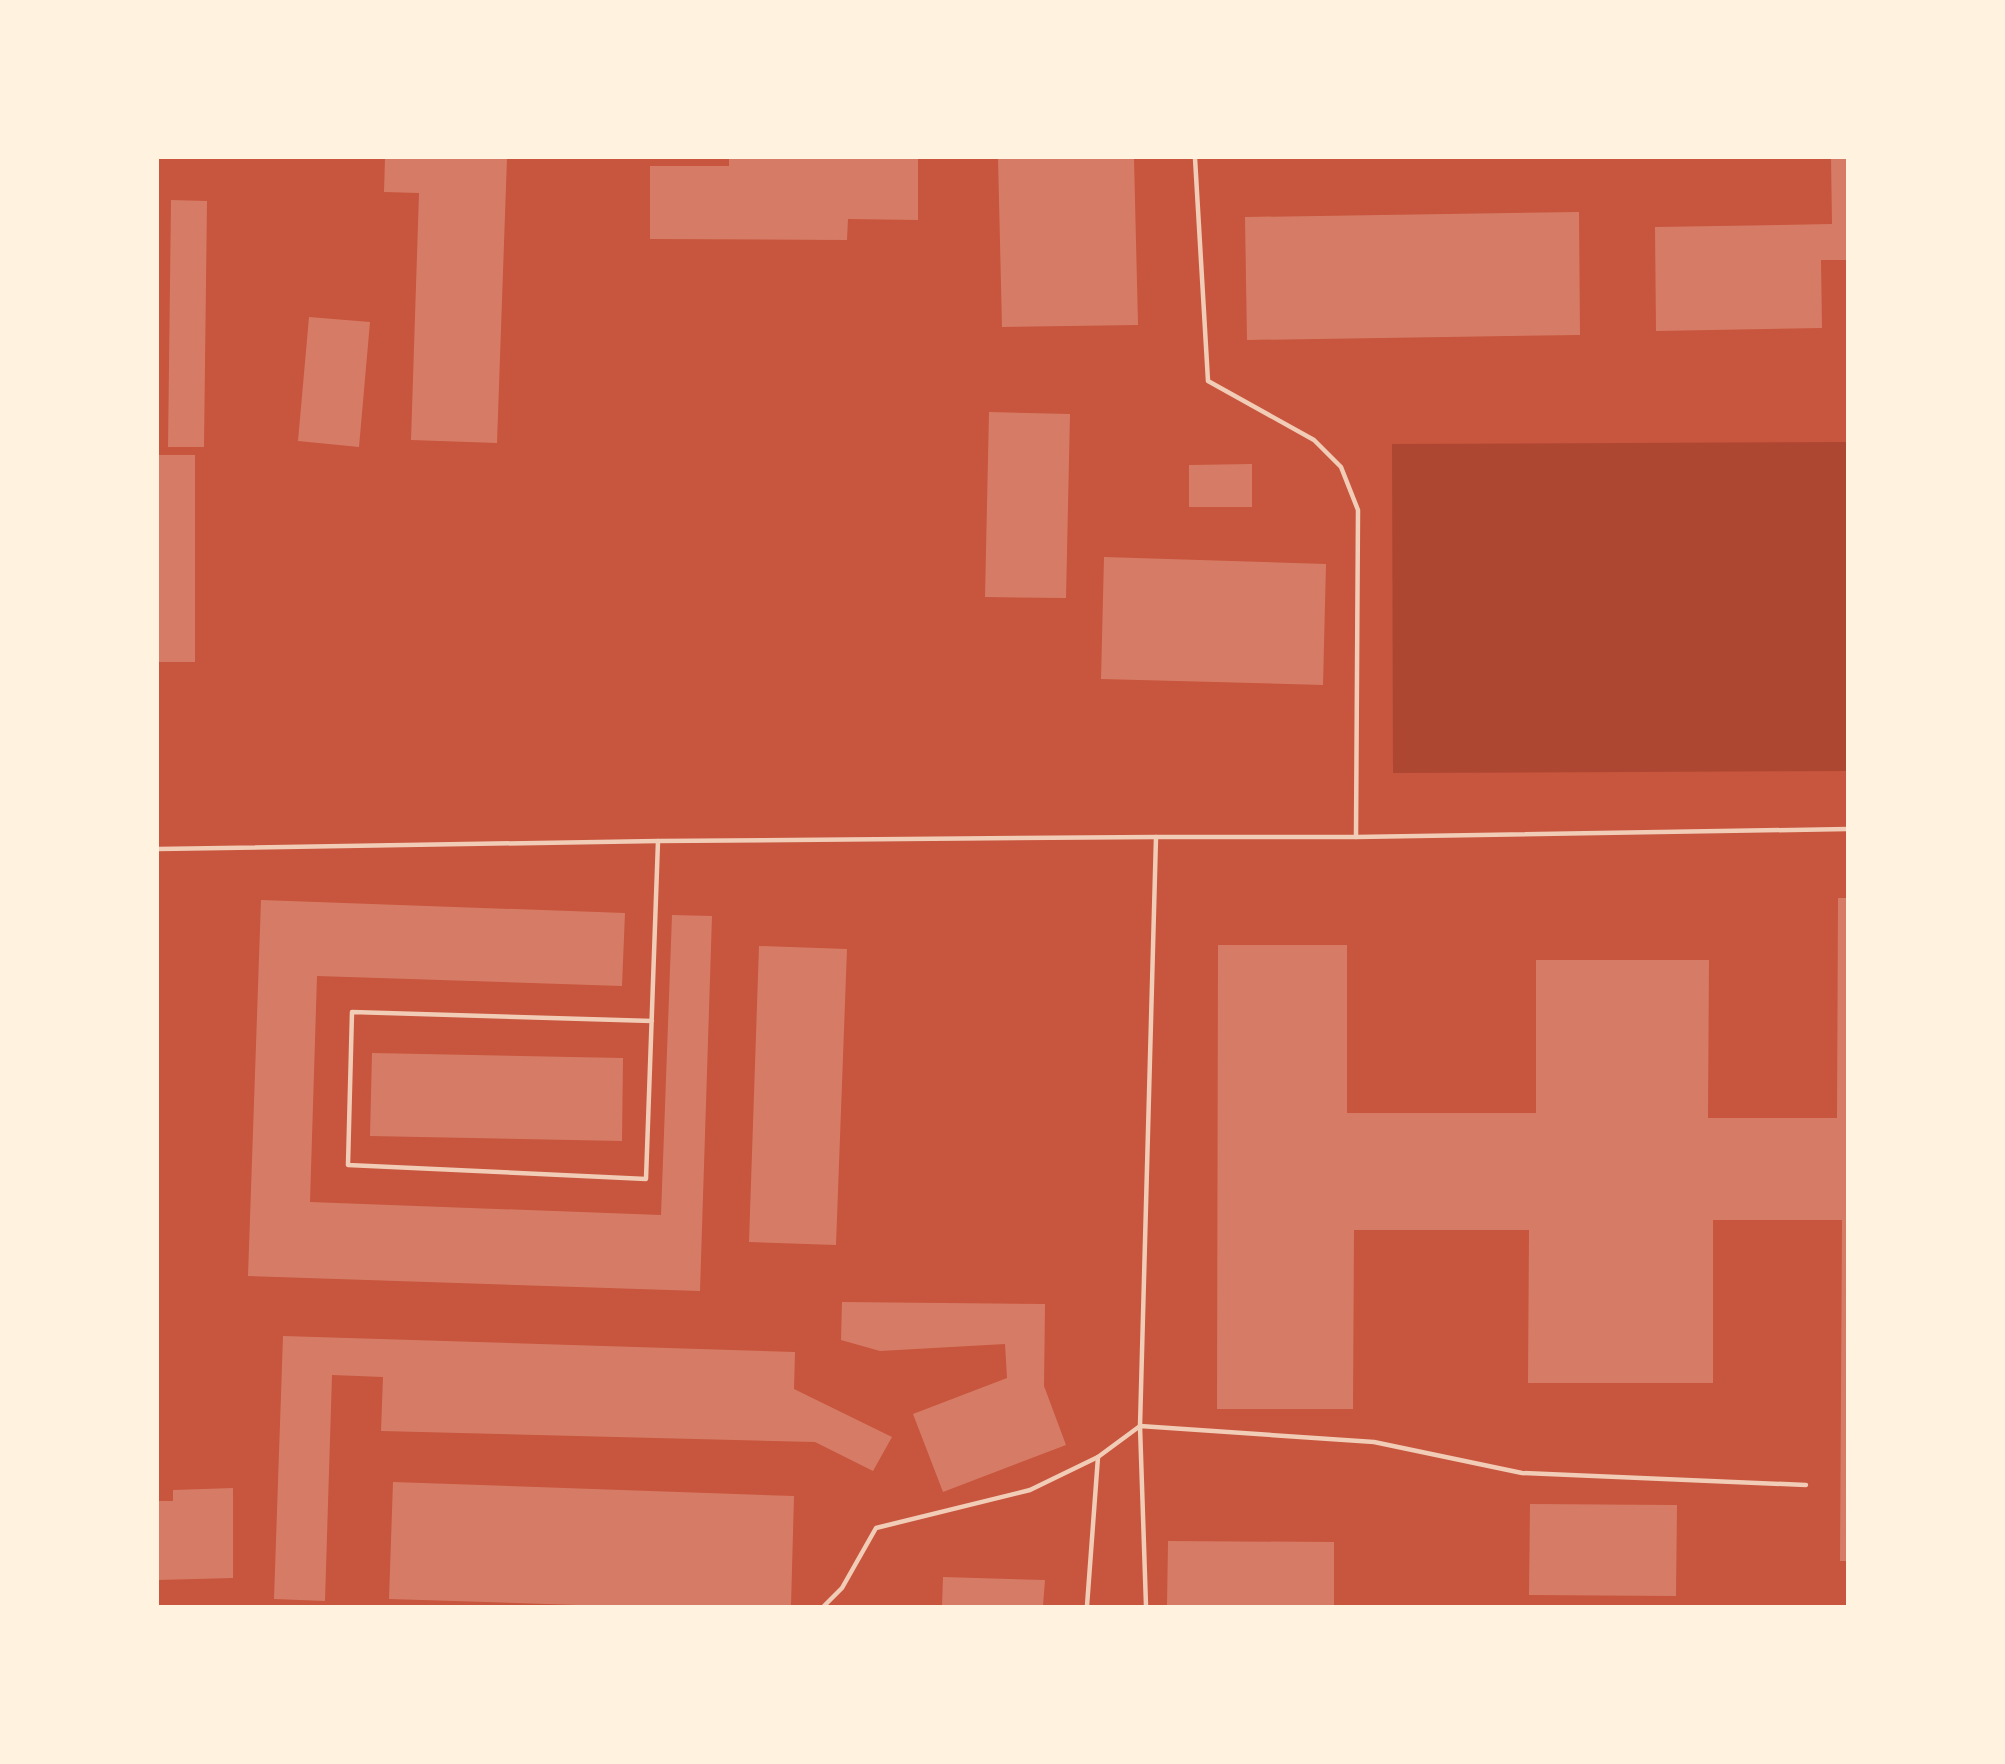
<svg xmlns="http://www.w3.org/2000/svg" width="2005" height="1764" viewBox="0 0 2005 1764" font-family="Roboto,sans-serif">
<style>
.green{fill:#ae4732}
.building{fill:#d67c66}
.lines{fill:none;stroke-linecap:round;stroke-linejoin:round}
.service{stroke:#f1ccb7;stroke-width:4.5}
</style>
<rect width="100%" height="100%" fill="#c8553d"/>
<polygon class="green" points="1847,442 1847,771 1393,773 1392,444"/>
<g class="building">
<polygon points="385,158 507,158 497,443 411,440 419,193 384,192"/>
<polygon points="729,158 918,158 918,220 848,219 847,240 650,239 650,166 729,166"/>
<polygon points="998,158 1134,158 1138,325 1002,327"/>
<polygon points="1831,158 1848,158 1848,260 1821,260 1822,328 1656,331 1655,227 1832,224"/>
<polygon points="171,200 207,201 204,447 168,447"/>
<polygon points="1579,212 1580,335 1247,340 1245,217"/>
<polygon points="309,317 370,322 359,447 298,441"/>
<polygon points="989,412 1070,414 1066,598 985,597"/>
<rect x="158" y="455" width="37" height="207"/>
<polygon points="1252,464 1252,507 1189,507 1189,465"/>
<polygon points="1104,557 1326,564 1323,685 1101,679"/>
<polygon points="1838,898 1848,898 1848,1561 1840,1561 1842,1220 1713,1220 1713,1383 1528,1383 1529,1230 1354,1230 1353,1409 1217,1409 1218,945 1347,945 1347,1113 1536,1113 1536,960 1709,960 1708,1118 1837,1118"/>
<polygon points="261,900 625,913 622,986 317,976 310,1202 661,1215 672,915 712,916 700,1291 248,1276"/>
<polygon points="759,946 847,949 836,1245 749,1242"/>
<polygon points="372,1053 623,1058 622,1141 370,1136"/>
<polygon points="842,1302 1045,1304 1044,1386 1066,1445 943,1492 913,1414 1007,1378 1005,1344 880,1351 841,1340"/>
<polygon points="283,1336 795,1352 794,1389 892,1437 873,1471 815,1442 381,1431 383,1377 332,1375 325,1601 274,1599"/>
<polygon points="393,1482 794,1496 791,1606 608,1606 389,1599"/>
<polygon points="233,1488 233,1578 158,1580 158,1501 173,1501 173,1490"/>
<polygon points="1530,1504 1677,1505 1676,1596 1529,1595"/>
<polygon points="1168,1541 1334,1542 1334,1606 1167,1606"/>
<polygon points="943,1577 1045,1580 1043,1606 942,1606"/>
</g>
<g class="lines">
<g class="service">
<polyline points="1195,158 1208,381 1314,440 1341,467 1358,510 1356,837"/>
<polyline points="158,849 658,841 1156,837 1356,837 1848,829"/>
<polyline points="652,1021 352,1012 348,1165 646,1179 658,841"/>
<polyline points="824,1606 842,1588 876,1528 1030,1490 1098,1457 1140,1426 1374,1442 1522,1473 1806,1485"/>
<polyline points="1087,1606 1098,1457"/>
<polyline points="1146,1606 1140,1426 1156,837"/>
</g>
</g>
<rect width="2005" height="1764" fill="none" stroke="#fff3e0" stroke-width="318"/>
</svg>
